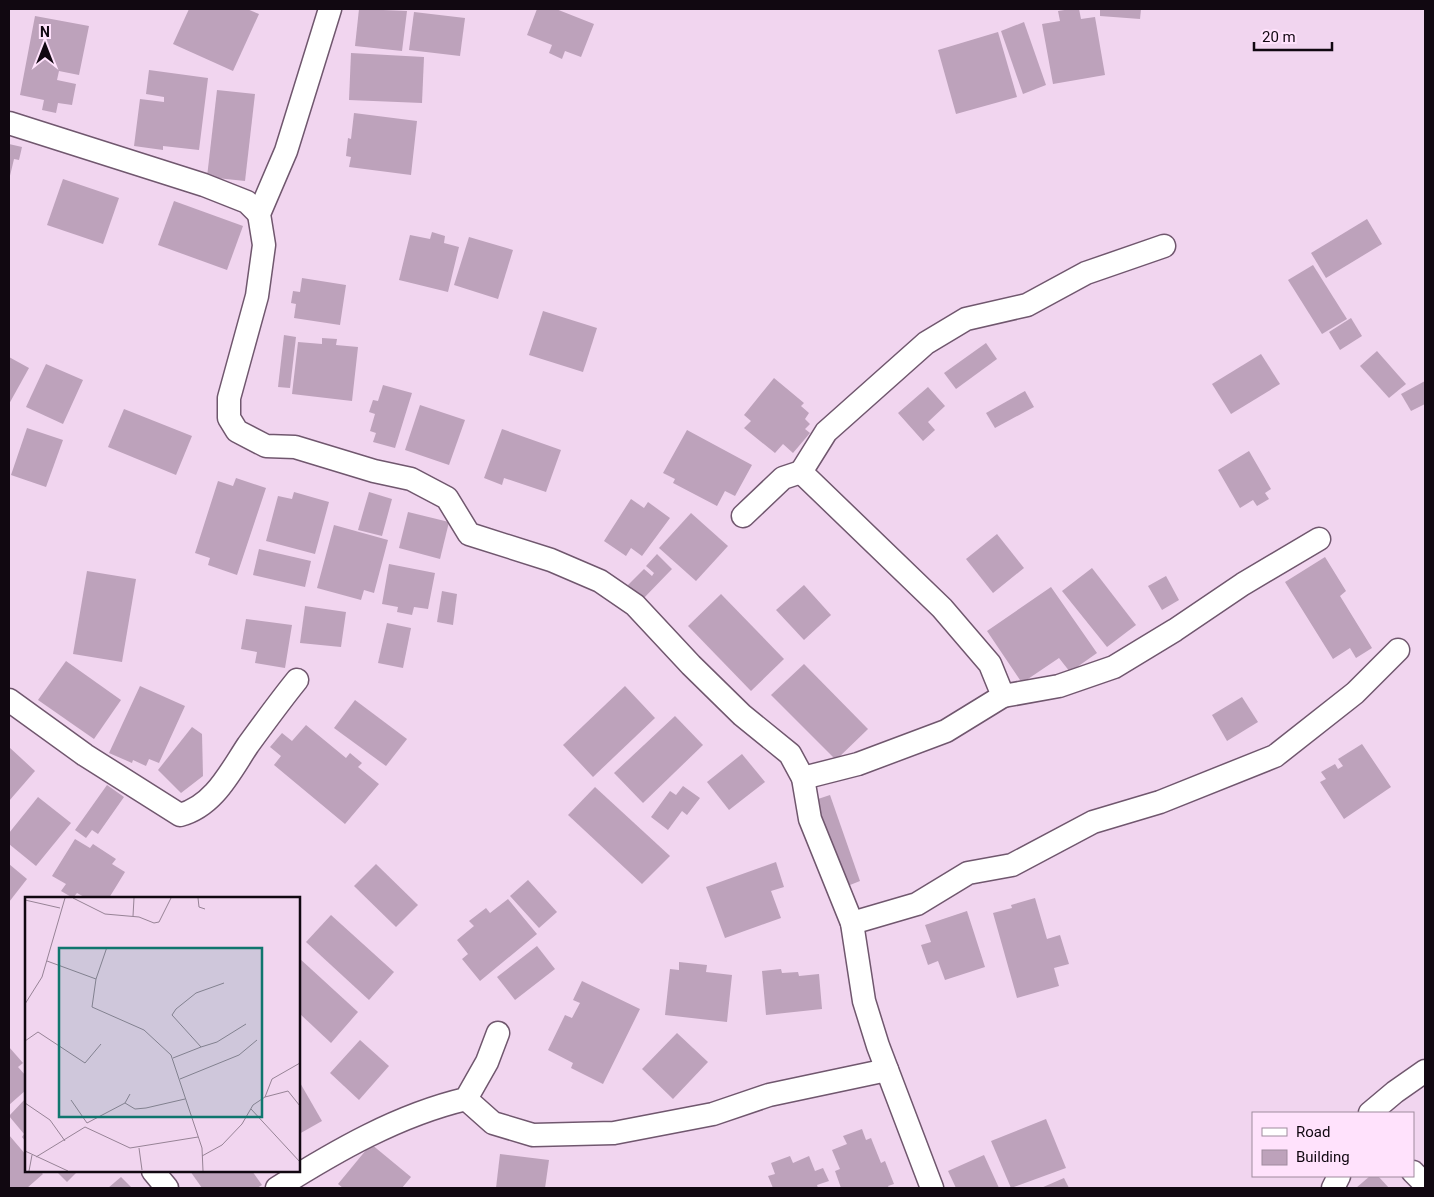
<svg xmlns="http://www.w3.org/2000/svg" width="1434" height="1197" viewBox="0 0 1434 1197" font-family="Roboto,sans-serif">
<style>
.building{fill:#bda2bb}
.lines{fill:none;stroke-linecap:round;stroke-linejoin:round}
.minor-casing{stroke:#70576e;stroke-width:25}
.minor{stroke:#fff;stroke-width:22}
.inset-road{fill:none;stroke:#978396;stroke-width:1}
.view{fill:#0f766e;fill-opacity:0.15;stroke:#0f766e;stroke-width:2.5}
.inset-edge{fill:none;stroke:#110811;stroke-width:2.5}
</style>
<rect width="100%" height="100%" fill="#f1d5ef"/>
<g class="building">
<polygon points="189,9 247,9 259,14 233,71 173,44"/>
<polygon points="359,9 407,11 402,51 355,46"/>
<polygon points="537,9 556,9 594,24 581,57 565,51 562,59 549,53 552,45 527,35"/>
<polygon points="1071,9 1079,9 1081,19 1095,17 1105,75 1053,84 1042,24 1060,21 1058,11"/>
<polygon points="1100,9 1141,9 1140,19 1100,16"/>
<polygon points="414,12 465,18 460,56 409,50"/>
<polygon points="35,16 89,26 79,75 59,71 57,80 76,84 72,105 58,103 56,113 42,110 44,100 20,95"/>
<polygon points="1024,22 1046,85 1023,94 1001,31"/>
<polygon points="998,32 1017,97 956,114 938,50"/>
<polygon points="351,53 424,57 422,103 349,100"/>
<polygon points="149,70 208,78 199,150 163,146 163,150 134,146 140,99 164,102 164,97 146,94"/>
<polygon points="217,90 255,94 245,181 207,177"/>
<polygon points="354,113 417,121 411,175 349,167 351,157 346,156 348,138 351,139"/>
<polygon points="9,144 22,147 19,160 14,159 9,180"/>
<polygon points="63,179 119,198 103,244 47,225"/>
<polygon points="174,201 243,226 227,270 158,245"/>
<polygon points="1367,219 1382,244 1326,278 1311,253"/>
<polygon points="432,232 445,236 444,243 459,247 448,292 399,280 410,235 430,239"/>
<polygon points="469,237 513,250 498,299 454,285"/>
<polygon points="1313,265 1347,319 1322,334 1288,280"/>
<polygon points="302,278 346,285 340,325 294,318 296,304 291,303 293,291 300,292"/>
<polygon points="543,311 597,328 583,372 529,355"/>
<polygon points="1351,318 1362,336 1340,350 1329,332"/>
<polygon points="284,335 296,337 290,388 278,387"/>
<polygon points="322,338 337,339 336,345 358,347 352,401 292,394 298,342 322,344"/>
<polygon points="986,343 997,359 956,389 944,373"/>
<polygon points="1377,351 1406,384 1389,398 1360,366"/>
<polygon points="1261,354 1280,384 1231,414 1212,384"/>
<polygon points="9,357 29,368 9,404"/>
<polygon points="46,364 83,380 63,424 26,407"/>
<polygon points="774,378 804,403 801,406 809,413 805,419 810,424 805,429 810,433 793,453 783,444 775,453 744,428 751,421 744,415"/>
<polygon points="1425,381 1425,404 1411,411 1401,394"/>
<polygon points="383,385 412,393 395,448 373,442 376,433 370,431 375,414 369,412 373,400 378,401"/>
<polygon points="928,387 945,406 928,422 935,430 923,441 898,413"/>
<polygon points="1025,391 1034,407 995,428 986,413"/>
<polygon points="420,405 465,420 449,465 405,450"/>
<polygon points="124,409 192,436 176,475 108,447"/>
<polygon points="27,428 63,440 46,487 11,475"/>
<polygon points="502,429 561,450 546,492 504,478 502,485 484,478"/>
<polygon points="687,430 752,465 735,496 725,491 717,506 673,483 675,479 663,473"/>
<polygon points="1249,451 1271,489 1265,493 1269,499 1257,506 1253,500 1240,508 1218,470"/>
<polygon points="236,478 266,488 237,575 208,565 210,558 195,553 218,481 233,486"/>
<polygon points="294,492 329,502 315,554 266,541 278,496 292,499"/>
<polygon points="369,492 392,499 382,536 358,530"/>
<polygon points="631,499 644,508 648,502 670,518 642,556 631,548 626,556 604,541"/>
<polygon points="408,512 449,522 440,559 399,548"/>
<polygon points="691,513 728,546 696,581 659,548"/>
<polygon points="334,525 388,540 374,593 364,590 361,600 317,588"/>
<polygon points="997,534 1024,568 993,593 966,559"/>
<polygon points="259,549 311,561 305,587 253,575"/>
<polygon points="657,554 672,569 641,601 626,587 644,569 652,576 654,573 646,566"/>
<polygon points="1325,557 1346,591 1340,596 1372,648 1356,658 1350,648 1333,659 1285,582"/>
<polygon points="389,564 435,573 428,609 414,607 412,615 397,612 398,607 382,604"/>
<polygon points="1092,568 1136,625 1107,647 1062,591"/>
<polygon points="87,571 136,579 122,662 73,654"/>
<polygon points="1166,576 1179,600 1162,610 1148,586"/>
<polygon points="804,585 831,615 804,640 776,610"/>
<polygon points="1051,587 1097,653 1070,672 1059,658 1022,683 987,631"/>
<polygon points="442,591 457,594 453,625 437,622"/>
<polygon points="721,594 784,659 751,691 688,626"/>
<polygon points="305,606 346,612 341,647 300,643"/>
<polygon points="246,619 292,625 285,668 255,663 257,652 241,649"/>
<polygon points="387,623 411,628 403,668 378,663"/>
<polygon points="66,661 121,700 94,739 38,700"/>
<polygon points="804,664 868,729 836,760 771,695"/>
<polygon points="140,686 185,706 159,763 149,759 146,766 133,760 132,763 109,753"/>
<polygon points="625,686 655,718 593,777 563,745"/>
<polygon points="1242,697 1258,722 1227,741 1212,715"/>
<polygon points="355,700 407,739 386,766 334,728"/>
<polygon points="675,716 703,745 643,803 614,773"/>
<polygon points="306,725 346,758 350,753 362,763 358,767 379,784 345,824 274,765 281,756 270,747 282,733 292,741"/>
<polygon points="192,727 202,734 203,776 181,793 158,770"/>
<polygon points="1362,744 1391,787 1344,819 1320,782 1326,779 1321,772 1335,764 1338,769 1343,766 1338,759"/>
<polygon points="9,747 35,771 9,801"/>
<polygon points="742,754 765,782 729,810 707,782"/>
<polygon points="107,785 124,797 98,834 92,830 86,838 75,830"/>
<polygon points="683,786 700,798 687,815 682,811 668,830 651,817 670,791 676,795"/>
<polygon points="595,787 670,856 642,884 568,815"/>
<polygon points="830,795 860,881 845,887 815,800"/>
<polygon points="38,797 71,823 36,866 9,844 9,833"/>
<polygon points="75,839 90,848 93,844 116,859 112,864 125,872 109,898 86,898 77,893 73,898 61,891 66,884 52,876"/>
<polygon points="776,862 784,887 771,891 781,918 725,938 706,887"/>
<polygon points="9,864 27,879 9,902"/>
<polygon points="376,864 418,905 396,927 354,886"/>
<polygon points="528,880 557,912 539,928 510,896"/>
<polygon points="1035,898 1047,939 1060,935 1069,964 1054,968 1059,986 1017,998 993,913 1012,908 1011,905"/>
<polygon points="508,899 537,934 480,981 462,959 468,954 457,940 474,926 469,921 486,908 490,913"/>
<polygon points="967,911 985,967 945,980 938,961 928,965 921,945 931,942 925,925"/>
<polygon points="331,915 394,972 369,1000 306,942"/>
<polygon points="537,946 555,969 515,1000 497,977"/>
<polygon points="299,958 358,1012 331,1043 299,1013"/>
<polygon points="679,962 707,965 706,972 732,975 727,1022 665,1015 670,969 679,970"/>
<polygon points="781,969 782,973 798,972 799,976 819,974 822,1009 766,1015 762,971"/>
<polygon points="582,981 640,1009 603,1084 571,1068 573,1063 548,1050 565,1015 572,1018 580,1003 573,1000"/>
<polygon points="677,1033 708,1062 673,1099 642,1069"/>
<polygon points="360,1040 389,1066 359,1100 330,1073"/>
<polygon points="9,1047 23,1063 18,1067 26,1076 26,1090 9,1105"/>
<polygon points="299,1081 322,1121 299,1134"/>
<polygon points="26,1098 26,1142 22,1137 24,1134 9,1116"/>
<polygon points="1046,1119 1066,1168 1011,1188 991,1141"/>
<polygon points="862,1129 866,1140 871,1138 881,1163 885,1161 894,1184 888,1186 889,1188 841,1188 835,1171 840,1169 832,1150 847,1144 843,1136"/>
<polygon points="9,1135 26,1155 26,1171 40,1171 43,1174 27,1188 9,1188"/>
<polygon points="371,1144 411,1177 402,1188 343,1188 338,1184"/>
<polygon points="500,1154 549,1160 545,1188 496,1188"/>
<polygon points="984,1155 999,1188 956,1188 948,1171"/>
<polygon points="790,1156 793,1163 809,1156 815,1171 823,1168 829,1181 817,1185 818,1188 773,1188 768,1176 775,1174 771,1163"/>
<polygon points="56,1171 78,1171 67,1182"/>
<polygon points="190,1171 252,1171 262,1185 257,1188 202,1188"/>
<polygon points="1370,1176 1378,1176 1389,1188 1356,1188"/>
<polygon points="121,1177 132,1188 108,1188"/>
<polygon points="1064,1178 1069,1188 1041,1188"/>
</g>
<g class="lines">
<g class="minor-casing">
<g id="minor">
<polyline points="330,9 286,151 259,214 264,245 257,296 229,398 229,418 237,431 266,446 295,447 374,471 411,479 447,498 469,534 551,560 600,581 635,605 691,665 742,715 790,754 803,778 810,819 852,923 864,1001 878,1046 932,1188"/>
<polyline points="9,123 204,185 247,202 259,214"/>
<polyline points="743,516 783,478 801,472"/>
<polyline points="1003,696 1059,686 1114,667 1175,630 1243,584 1319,539"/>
<path d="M9,700l76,55 95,60c34,-9 50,-43 68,-70 16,-22 32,-44 49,-65"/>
<polyline points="803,778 858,764 946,731 1003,696 990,664 942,608 801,472 826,432 926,343 966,319 1027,305 1086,273 1164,246"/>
<polyline points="852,923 917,904 968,873 1012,865 1093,822 1160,802 1275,756 1355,693 1398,650"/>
<polyline points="466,1099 493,1123 533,1135 614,1133 713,1114 769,1095 887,1070"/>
<polyline points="1370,1113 1395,1092 1425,1071"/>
<polyline points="153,1171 167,1188"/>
<polyline points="1413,1172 1425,1184"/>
<path d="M277,1188c59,-37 121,-73 189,-89l21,-37 11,-29"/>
<polyline points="1333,1188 1339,1176"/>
</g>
</g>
<use href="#minor" class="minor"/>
</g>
<g transform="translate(25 897)">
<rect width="275" height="275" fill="#f1d5ef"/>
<path class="inset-road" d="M48,1l32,16 34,3 15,6 5,-1 12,-24M173,1l1,9 6,2M0,3l35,8M108,19l1,-18M82,50l-11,32 -4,28 52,23 27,25 31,93 1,23M22,64l49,18M0,107l17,-27 23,-79M0,144l13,-9 47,31 16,-19M176,150l16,-5 29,-18M148,161l28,-11 -29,-32 4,-6 20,-16 28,-10M155,182l59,-24 18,-15M240,200l23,-6 12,15M46,203l16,23M0,206l25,17 15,21M100,206l10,6 11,-1 39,-9M226,212l49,53M62,226l38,-20 5,-9M114,251l3,22M0,254l43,20M177,259l20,-11 20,-21 11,-19 12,-8 7,-18 28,-16M11,260l49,-30 45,21 68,-11M4,274l3,-16"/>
<path class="view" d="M34,51h203v169h-203z"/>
<rect width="275" height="275" class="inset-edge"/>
</g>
<rect width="1434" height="1197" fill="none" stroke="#110811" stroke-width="20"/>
<rect x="1252" y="1112" width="162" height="65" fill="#ffe2fc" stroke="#a08b9e"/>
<rect x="1262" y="1128" width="25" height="8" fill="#ffffff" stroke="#a08b9e"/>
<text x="1296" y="1137" font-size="15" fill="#110811">Road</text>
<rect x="1262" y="1150" width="25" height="15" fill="#bda2bb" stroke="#a08b9e"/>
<text x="1296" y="1162" font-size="15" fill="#110811">Building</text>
<g transform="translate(45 45)" stroke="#ffe2fc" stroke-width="4" paint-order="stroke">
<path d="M0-4L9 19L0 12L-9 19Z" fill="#110811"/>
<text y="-8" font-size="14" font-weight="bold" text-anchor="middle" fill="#110811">N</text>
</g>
<path d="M1254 42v8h78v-8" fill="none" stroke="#110811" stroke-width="2.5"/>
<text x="1262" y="42" font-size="15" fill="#110811" stroke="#ffe2fc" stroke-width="4" paint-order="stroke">20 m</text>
</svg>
